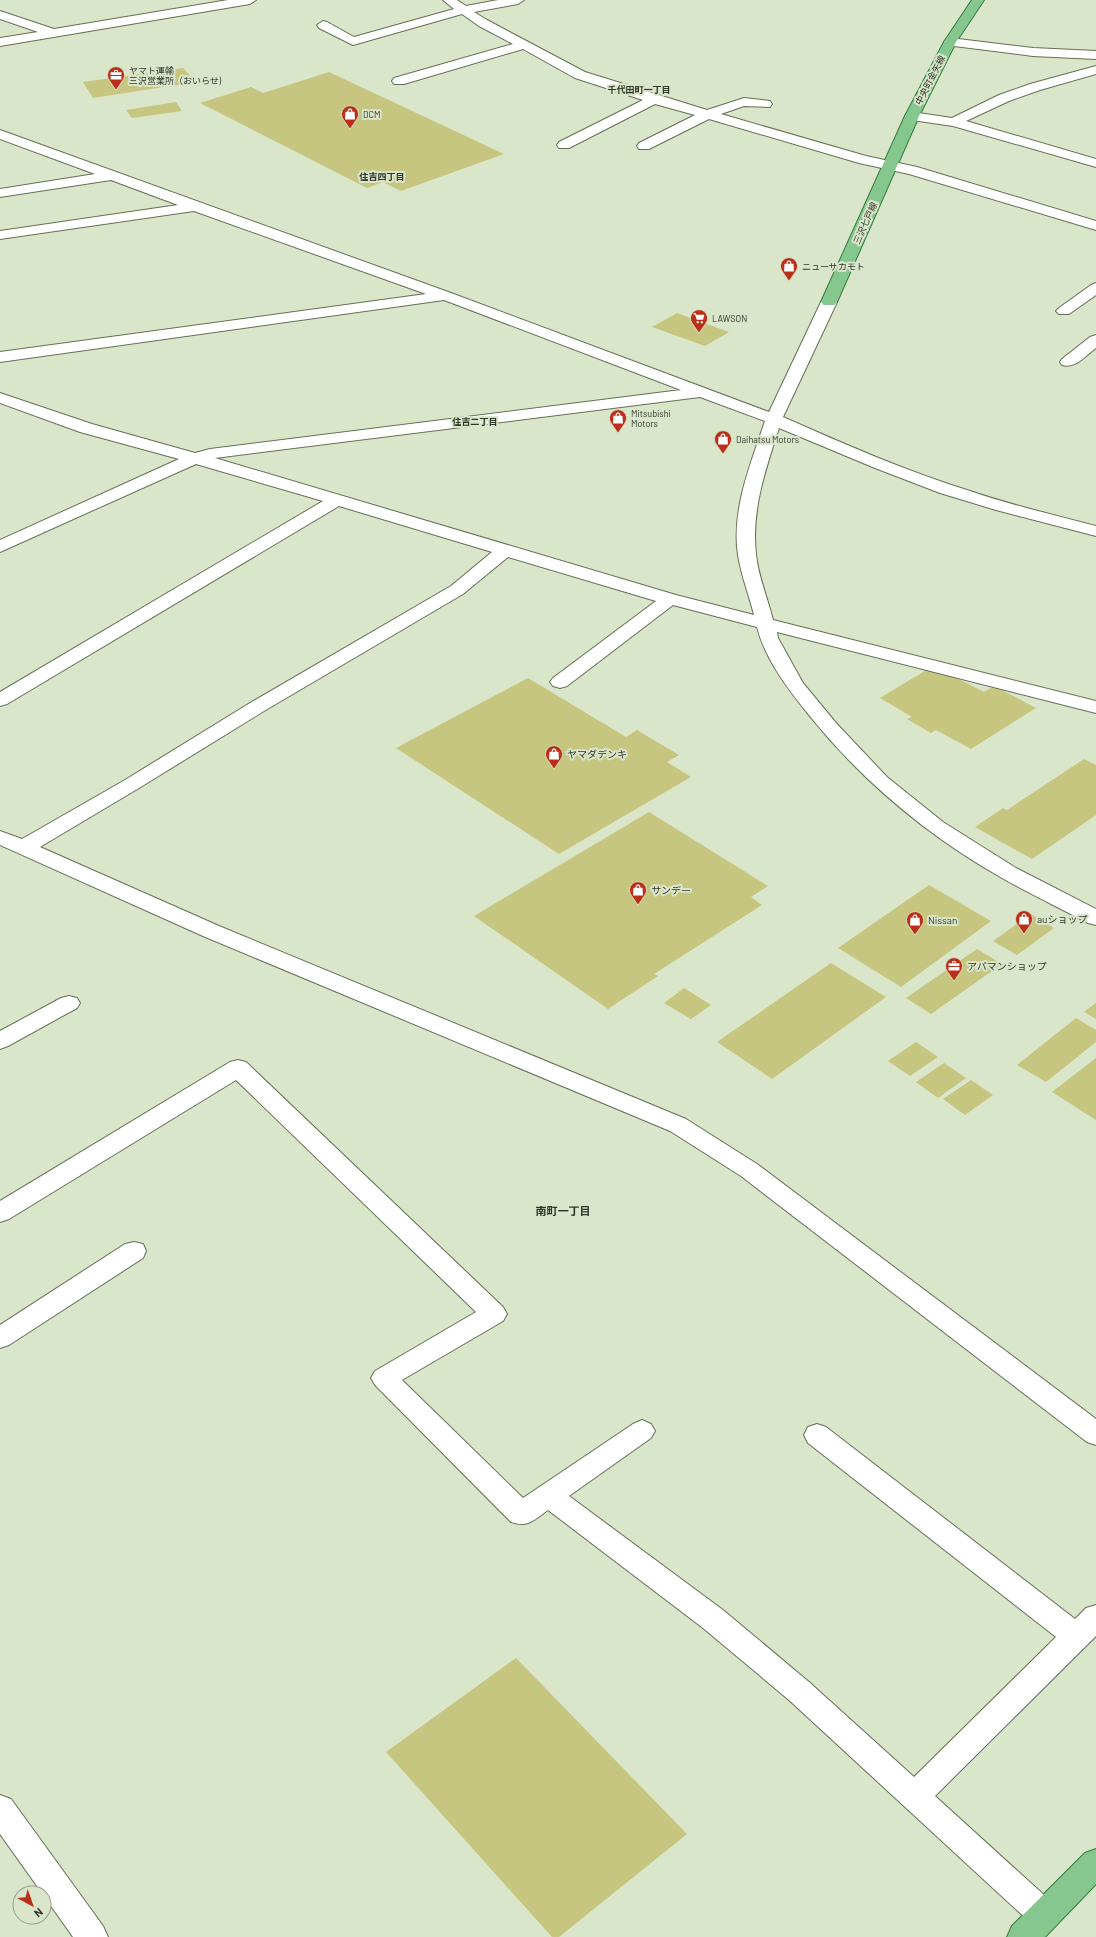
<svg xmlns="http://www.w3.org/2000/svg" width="1096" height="1937" viewBox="0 0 1096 1937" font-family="Barlow,'Noto Sans JP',sans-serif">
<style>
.building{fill:#c6c681}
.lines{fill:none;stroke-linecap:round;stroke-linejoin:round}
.minor-casing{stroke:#646f57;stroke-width:2}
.major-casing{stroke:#337c3c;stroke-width:2}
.minor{fill:#fff;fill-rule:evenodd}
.major{fill:#86c790;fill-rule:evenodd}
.labels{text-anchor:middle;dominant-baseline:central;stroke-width:4;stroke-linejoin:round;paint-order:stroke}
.far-poi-label{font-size:9px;fill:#30352a;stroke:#dae6ca;text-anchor:start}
.far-street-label{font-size:9px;fill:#30352a;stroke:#dae6ca}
.far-neighbourhood-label{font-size:9px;font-weight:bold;fill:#30352a;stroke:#dae6ca}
.poi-label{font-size:10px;fill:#30352a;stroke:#dae6ca;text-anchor:start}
.neighbourhood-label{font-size:11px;font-weight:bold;fill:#30352a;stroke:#dae6ca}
</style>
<rect width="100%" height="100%" fill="#dae6ca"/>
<g class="building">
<polygon points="183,68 196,82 93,98 83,82"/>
<polygon points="329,72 504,154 401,191 383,182 367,188 200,103 251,87 263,93"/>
<polygon points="176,102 182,111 132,118 126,110"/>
<polygon points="677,313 729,332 705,346 652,327"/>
<polygon points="933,666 984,692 994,686 1036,708 971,749 936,730 931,733 907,719 912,717 880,698"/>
<polygon points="528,678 626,737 637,730 679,755 667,762 691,777 559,854 396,748"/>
<polygon points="1084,759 1096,765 1096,815 1032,859 975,827 1003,808 1007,810"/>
<polygon points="649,812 768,886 751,897 762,905 654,974 658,976 608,1009 474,916"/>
<polygon points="929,885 991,921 901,987 838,948"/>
<polygon points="1031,914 1054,928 1017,955 993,941"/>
<polygon points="977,949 1002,964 931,1014 906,998"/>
<polygon points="831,963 886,997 772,1079 717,1042"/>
<polygon points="684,988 711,1005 691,1019 664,1003"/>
<polygon points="1096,1003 1096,1019 1084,1012"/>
<polygon points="1076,1018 1096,1030 1096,1042 1046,1082 1017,1065"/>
<polygon points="916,1042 938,1057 910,1076 888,1061"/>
<polygon points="1096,1058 1096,1120 1052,1092"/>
<polygon points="944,1063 966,1078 938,1098 916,1082"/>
<polygon points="971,1080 993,1095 965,1115 943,1099"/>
<polygon points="516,1658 687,1834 559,1937 552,1937 386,1752"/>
</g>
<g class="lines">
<g class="minor-casing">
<g id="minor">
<polygon points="228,0 256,0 250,4 0,46 0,38 38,32 0,19 0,11 54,29"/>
<polygon points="443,0 457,0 466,6 498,0 524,0 518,4 474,12 487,20 585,72 707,110 744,98 770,101 772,104 770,107 744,106 721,114 866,156 917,167 1096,221 1096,230 909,174 859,163 709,119 649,149 639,149 637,146 639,143 695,115 655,104 569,148 559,148 557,145 559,142 643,100 575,78 523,49 404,84 394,84 392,81 394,78 513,44 479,26 462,14 353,45 319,28 317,25 323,21 327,22 354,37 454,9"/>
<polygon points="950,38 1033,48 1096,51 1096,59 1033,56 946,45 944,42 946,39"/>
<polygon points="1096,66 1096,74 1040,90 1009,101 966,121 1096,159 1096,167 953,126 912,120 907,119 905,116 907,113 912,112 952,118 999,95 1030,84"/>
<path d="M0,130l451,163 318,119 52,-110 3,-3h10l3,3 -54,115c61,27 123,54 187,74 41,14 84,24 126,35v10l-100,-26 -56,-17 -65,-25 -96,-40c-13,40 -28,82 -23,126 2,22 12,45 17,66l323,81v12l-319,-81 1,6 25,45 33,40 51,54 56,45 73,46 80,41v16l-8,-2c-28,-15 -58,-29 -86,-45 -74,-42 -140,-97 -193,-163 -21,-26 -44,-56 -52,-88l-84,-22 -106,81 -7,2 -7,-2 -3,-4 3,-4 103,-77 -148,-44 -45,37 -199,117 -125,77 -99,59 179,79 467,193 71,45 339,255v26l-9,-3 -346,-266 -71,-45 -467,-195 -203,-91v-14l22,8 103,-59 125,-77 201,-117 41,-34 -153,-46 -332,198 -7,2v-14l323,-191 -127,-37 -196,88v-12l179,-81 -99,-27 -80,-29v-10l92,31 103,29 15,-4 471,-59 -237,-90 -444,62v-10l426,-58 -232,-83 -194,28v-8l178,-26 -67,-25 -111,17v-8l95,-15 -95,-35zM700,397l65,24c-14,42 -34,89 -27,134 3,20 11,40 16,60l-78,-20 -461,-137z"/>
<polygon points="1096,283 1096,295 1069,314 1059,314 1056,311 1059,308 1091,285"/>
<path d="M1096,335v13c-10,7 -20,21 -34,17l-2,-3 2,-3 28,-22z"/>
<polygon points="69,996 77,998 80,1003 77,1008 8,1046 0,1049 0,1031 61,998"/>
<path d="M238,1060l8,2 257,245 4,7 -4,7 -101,59 121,118 110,-74 9,-4 9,4 4,7 -4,7 -82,58 154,114 86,72 105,95 142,-140 -248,-194 -4,-8 4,-8 9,-3 9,3 249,192 11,-11 10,-3v31l-161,160 120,109 5,10 -5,10 -11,5 -11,-5 -244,-225 -86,-72 -155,-118c-14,10 -20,18 -37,12l-136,-137 -4,-7 4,-7 101,-59 -240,-232 -227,139 -9,3v-21l230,-139z"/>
<polygon points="134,1242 143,1244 146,1251 143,1258 9,1345 0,1348 0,1325 125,1244"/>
<polygon points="0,1795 11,1799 103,1926 108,1937 73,1937 44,1896 44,1893 42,1893 0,1834"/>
</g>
</g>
<g class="major-casing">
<g id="major">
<polygon points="972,0 984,0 956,42 919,116 837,302 834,305 824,305 821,302 905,116 944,42"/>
<polygon points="1096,1849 1096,1884 1045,1937 1007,1937 1012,1926 1085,1853"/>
</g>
</g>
<use href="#minor" class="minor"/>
<use href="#major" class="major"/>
</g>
<defs>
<g id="office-pin" transform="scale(0.9)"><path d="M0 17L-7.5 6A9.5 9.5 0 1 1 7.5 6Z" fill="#bb2f18" stroke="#dae6ca"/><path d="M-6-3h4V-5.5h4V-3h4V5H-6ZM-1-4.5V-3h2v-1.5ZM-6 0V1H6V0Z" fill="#fff"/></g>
<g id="shop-pin" transform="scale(0.9)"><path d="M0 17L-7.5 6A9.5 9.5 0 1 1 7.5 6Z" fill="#bb2f18" stroke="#dae6ca"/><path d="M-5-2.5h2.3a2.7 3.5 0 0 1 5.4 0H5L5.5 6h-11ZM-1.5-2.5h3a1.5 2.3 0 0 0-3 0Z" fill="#fff"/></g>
<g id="supermarket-pin" transform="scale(0.9)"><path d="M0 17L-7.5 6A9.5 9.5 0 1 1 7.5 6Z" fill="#bb2f18" stroke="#dae6ca"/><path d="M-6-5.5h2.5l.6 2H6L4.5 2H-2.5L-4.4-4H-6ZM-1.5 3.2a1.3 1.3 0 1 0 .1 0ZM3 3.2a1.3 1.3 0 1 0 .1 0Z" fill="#fff"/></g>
</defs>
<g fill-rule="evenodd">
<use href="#office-pin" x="116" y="75"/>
<use href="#shop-pin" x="350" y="114"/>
<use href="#shop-pin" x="789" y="266"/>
<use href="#supermarket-pin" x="699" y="318"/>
<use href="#shop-pin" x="618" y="418"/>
<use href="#shop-pin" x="723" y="439"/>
<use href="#shop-pin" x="554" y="754"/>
<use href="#shop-pin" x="638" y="890"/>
<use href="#shop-pin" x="1024" y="919"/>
<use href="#shop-pin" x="915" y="920"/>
<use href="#office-pin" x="954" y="966"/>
</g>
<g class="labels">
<g class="far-poi-label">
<text x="129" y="70">ヤマト運輸<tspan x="129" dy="10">三沢営業所（おいらせ)</tspan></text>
<text x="363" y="114">DCM</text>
<text x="802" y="266">ニューサカモト</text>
<text x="712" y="318">LAWSON</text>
<text x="631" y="413">Mitsubishi<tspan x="631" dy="10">Motors</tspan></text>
<text x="736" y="439">Daihatsu Motors</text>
</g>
<g class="far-street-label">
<text transform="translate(930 80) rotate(-63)">中央町金矢線</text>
<text transform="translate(865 223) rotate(-66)">三沢七戸線</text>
</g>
<g class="far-neighbourhood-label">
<text x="639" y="89">千代田町一丁目</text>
<text x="382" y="176">住吉四丁目</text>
<text x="475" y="421">住吉二丁目</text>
</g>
<g class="poi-label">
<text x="567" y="754">ヤマダデンキ</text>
<text x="651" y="890">サンデー</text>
<text x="1037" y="919">auショップ</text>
<text x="928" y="920">Nissan</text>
<text x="967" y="966">アパマンショップ</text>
</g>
<g class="neighbourhood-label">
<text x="563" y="1210">南町一丁目</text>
</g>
</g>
<g transform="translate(32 1905) rotate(140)"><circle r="19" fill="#dae6ca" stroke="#969f8a"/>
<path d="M0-3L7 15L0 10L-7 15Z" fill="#bb2f18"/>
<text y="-6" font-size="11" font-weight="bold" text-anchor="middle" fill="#30352a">N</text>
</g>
</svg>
